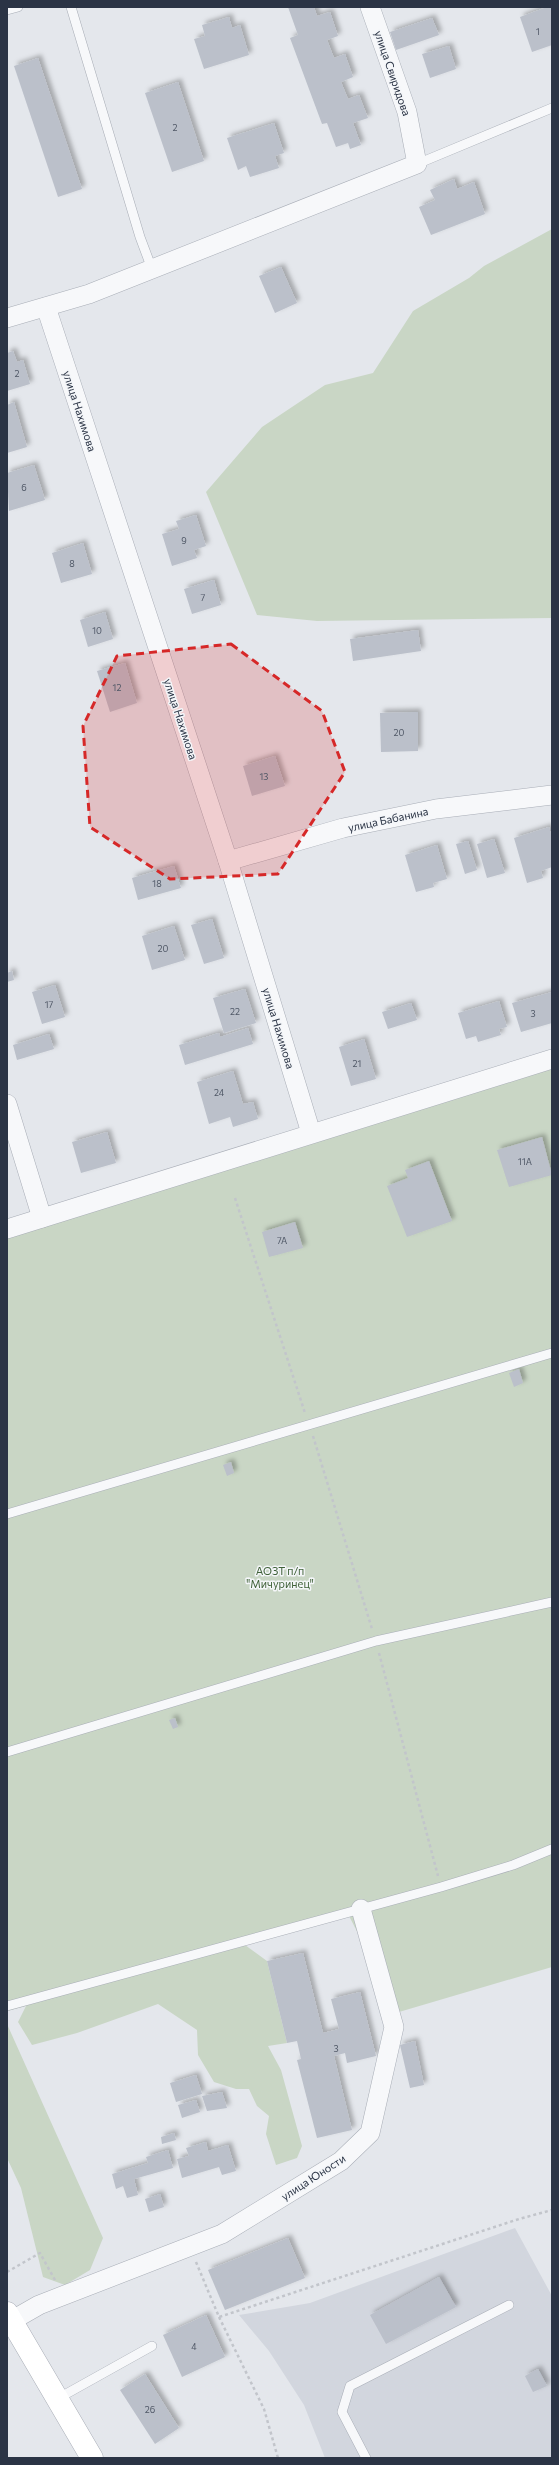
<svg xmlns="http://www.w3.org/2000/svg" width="559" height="2465" viewBox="0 0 559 2465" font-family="Commissioner,sans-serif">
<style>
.built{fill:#d2d6de}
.green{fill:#c9d6c5}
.building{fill:#bbc0ca;filter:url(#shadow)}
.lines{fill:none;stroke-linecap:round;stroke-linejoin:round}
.service-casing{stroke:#a9aeb7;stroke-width:10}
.minor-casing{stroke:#a9aeb7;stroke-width:20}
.secondary-casing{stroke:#a9aeb7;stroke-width:23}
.path{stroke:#c2c5cb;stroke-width:2.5;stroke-dasharray:3 3;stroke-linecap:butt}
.service{stroke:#f7f8fa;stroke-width:9}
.minor{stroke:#f7f8fa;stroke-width:19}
.secondary{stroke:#fff;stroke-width:22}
.marked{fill:#d62828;fill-opacity:0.2;stroke:#d62828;stroke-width:3;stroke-dasharray:8 5;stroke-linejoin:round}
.labels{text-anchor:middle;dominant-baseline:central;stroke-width:3;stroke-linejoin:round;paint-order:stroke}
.number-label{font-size:9px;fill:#4f5766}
.street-label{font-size:11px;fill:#2b3445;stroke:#f4f6f9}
.park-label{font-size:11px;fill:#3f6138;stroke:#f4f6f9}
</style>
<defs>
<filter id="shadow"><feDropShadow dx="3.5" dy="-3.5" stdDeviation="2" flood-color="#0004"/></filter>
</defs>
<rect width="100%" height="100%" fill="#e4e7ec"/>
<polygon class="built" points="515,2228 552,2296 552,2458 325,2458 304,2405 269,2351 239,2315 310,2303"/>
<g class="green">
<polygon points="552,229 552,618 317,621 257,615 206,492 262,427 325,385 373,373 413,311 469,278 484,266"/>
<polygon points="552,1067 552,1967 399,2012 349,1916 245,1945 267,1961 287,2043 268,2046 281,2070 302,2146 297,2158 276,2165 266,2134 269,2116 257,2106 249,2089 236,2089 214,2082 198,2055 197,2030 158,2004 77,2033 32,2045 18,2022 26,2006 7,2011 7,1237"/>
<polygon points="7,2024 103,2238 90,2270 65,2285 43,2277 21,2188 7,2158"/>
</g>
<g class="building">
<polygon points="288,7 314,7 317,16 330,12 338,36 327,40 334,58 345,54 353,77 341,82 348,99 359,95 368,118 353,123 361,145 350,149 348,143 336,147 327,123 322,124 290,38 298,35"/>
<polygon points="547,7 552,7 552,45 532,52 520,17"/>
<polygon points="229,17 232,28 240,25 249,55 204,69 194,39 205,36 202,25"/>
<polygon points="432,18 439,35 396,50 390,32"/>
<polygon points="449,46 456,69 430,78 422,54"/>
<polygon points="38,58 82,189 58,197 14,66"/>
<polygon points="178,82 204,161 172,172 145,93"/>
<polygon points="274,123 284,153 275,156 279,168 250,177 246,166 238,170 227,138"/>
<polygon points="454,179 457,189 474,182 485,214 431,235 419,207 435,200 430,190"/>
<polygon points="281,267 297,303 275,313 259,276"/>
<polygon points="13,351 17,362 23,360 30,384 7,391 7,353"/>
<polygon points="14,402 27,447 7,453 7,405"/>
<polygon points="34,465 45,500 9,511 7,473"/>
<polygon points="196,515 206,546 194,550 197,558 172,566 162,534 179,529 176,521"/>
<polygon points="83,543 92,574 61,583 52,553"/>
<polygon points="214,580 221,605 192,614 184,589"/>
<polygon points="105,612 113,639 88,647 80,620"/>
<polygon points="418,630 421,651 353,661 350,639"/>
<polygon points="125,663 137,703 110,712 97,671"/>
<polygon points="418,712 418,751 381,752 380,713"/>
<polygon points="275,756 285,786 252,796 243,766"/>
<polygon points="549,827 552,838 552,867 541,871 543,878 527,883 514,838"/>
<polygon points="494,839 505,873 487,878 477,844"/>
<polygon points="468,841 477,870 465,874 456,844"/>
<polygon points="437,845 447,879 433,883 434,887 416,892 405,855"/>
<polygon points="174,866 181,888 138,900 132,878"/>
<polygon points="212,919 224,958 204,964 191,925"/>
<polygon points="174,926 185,960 152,970 142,936"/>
<polygon points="12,971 14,980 7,982 7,973"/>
<polygon points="55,985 65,1017 42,1024 32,992"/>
<polygon points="245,989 256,1023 224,1033 213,998"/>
<polygon points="552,992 552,1023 521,1032 512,1003"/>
<polygon points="499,1001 507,1027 499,1029 501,1035 478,1042 476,1036 466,1039 458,1013"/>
<polygon points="411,1003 417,1020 388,1029 382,1012"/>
<polygon points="248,1028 253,1044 185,1065 179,1045 219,1033 220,1037"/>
<polygon points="49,1034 54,1049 17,1060 13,1045"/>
<polygon points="364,1039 376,1079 351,1086 339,1047"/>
<polygon points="233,1071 243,1104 253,1102 258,1119 233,1127 230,1117 209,1124 197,1082"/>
<polygon points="107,1132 116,1163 81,1173 72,1142"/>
<polygon points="542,1137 552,1175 509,1187 497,1150"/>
<polygon points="429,1161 452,1221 407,1237 387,1186 408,1178 405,1170"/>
<polygon points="295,1222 303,1248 269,1257 262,1232"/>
<polygon points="519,1369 523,1383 514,1387 509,1373"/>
<polygon points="231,1462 234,1473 227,1476 223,1465"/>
<polygon points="175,1718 178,1727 173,1729 169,1720"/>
<polygon points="303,1953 323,2033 339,2029 331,1999 360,1992 376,2056 347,2063 345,2053 334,2056 352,2130 317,2138 297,2060 301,2059 297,2041 287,2043 267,1961"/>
<polygon points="415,2041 424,2085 410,2088 400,2045"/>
<polygon points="196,2075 202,2094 176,2102 170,2083"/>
<polygon points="222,2092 227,2108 207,2111 202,2096"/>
<polygon points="196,2100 200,2112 182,2118 178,2105"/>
<polygon points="174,2133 176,2140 162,2144 161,2137"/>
<polygon points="206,2142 208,2151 228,2145 236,2171 222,2175 219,2167 182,2178 177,2159 189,2156 186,2148"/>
<polygon points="168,2150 173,2168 134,2179 138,2195 127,2198 123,2186 116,2189 112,2174 148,2163 146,2157"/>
<polygon points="160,2194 164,2207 149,2212 145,2199"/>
<polygon points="288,2238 305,2278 225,2310 208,2270"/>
<polygon points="439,2277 456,2307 386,2344 370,2315"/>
<polygon points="206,2315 225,2357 182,2377 163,2335"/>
<polygon points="538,2369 547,2386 533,2392 525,2376"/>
<polygon points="145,2374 179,2428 155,2444 120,2390"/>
</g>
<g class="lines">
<g class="service-casing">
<g id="service">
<polyline points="71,7 140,237 152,269"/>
<polyline points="7,10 18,7"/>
<polyline points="417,164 552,108"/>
<polyline points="7,1514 552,1353"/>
<polyline points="7,1752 376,1641 552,1602"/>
<polyline points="7,2006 441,1887 513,1865 552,1849"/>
<polyline points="57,2399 152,2346"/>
<polyline points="366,2458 342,2412 350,2386 509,2305"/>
</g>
</g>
<g class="minor-casing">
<g id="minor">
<polyline points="46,307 228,861 311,1133"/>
<polyline points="7,318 89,294 417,164 407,112 370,7"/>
<polyline points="228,861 343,828 436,809 552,795"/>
<polyline points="7,1104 42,1218"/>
<polyline points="7,1229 552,1059"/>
<polyline points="11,2321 39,2305 222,2234 341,2161 370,2133 394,2027 361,1909"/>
</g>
</g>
<g class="secondary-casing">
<polyline id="secondary" points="7,2313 92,2458"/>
</g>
<g class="path">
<polyline points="235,1198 305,1413"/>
<polyline points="313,1436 372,1629"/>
<polyline points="379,1653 438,1876"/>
<polyline points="196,2262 219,2317 519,2219 552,2210"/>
<polyline points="7,2272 40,2253 55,2280"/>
<polyline points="219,2317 264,2409 278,2458"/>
</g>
<use href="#service" class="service"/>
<use href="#minor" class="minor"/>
<use href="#secondary" class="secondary"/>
</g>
<path class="marked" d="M231,644l91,67 23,61 -67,102 -108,5 -80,-52 -7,-101 34,-70z"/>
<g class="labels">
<g class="number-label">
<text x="538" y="31">1</text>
<text x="175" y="127">2</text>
<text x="17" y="373">2</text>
<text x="24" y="487">6</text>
<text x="184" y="540">9</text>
<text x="72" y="563">8</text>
<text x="203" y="597">7</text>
<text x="97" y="630">10</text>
<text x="117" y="687">12</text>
<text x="399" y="732">20</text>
<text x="264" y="776">13</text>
<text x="157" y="883">18</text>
<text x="163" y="948">20</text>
<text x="49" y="1004">17</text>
<text x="235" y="1011">22</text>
<text x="533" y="1013">3</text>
<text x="357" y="1063">21</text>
<text x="219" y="1092">24</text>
<text x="525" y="1161">11А</text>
<text x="282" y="1240">7А</text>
<text x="336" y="2048">3</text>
<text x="194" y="2346">4</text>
<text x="150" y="2409">26</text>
</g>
<g class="street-label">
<text transform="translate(393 73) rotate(71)">улица Свиридова</text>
<text transform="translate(80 411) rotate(72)">улица Нахимова</text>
<text transform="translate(181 719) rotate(72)">улица Нахимова</text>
<text transform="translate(388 819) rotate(-12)">улица Бабанина</text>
<text transform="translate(279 1028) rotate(73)">улица Нахимова</text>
<text transform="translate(313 2177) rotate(-33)">улица Юности</text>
</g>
<g class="park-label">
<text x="280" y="1570">АОЗТ п/п<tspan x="280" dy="13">"Мичуринец"</tspan></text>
</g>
</g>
<rect width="559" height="2465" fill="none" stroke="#2b3445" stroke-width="16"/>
</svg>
